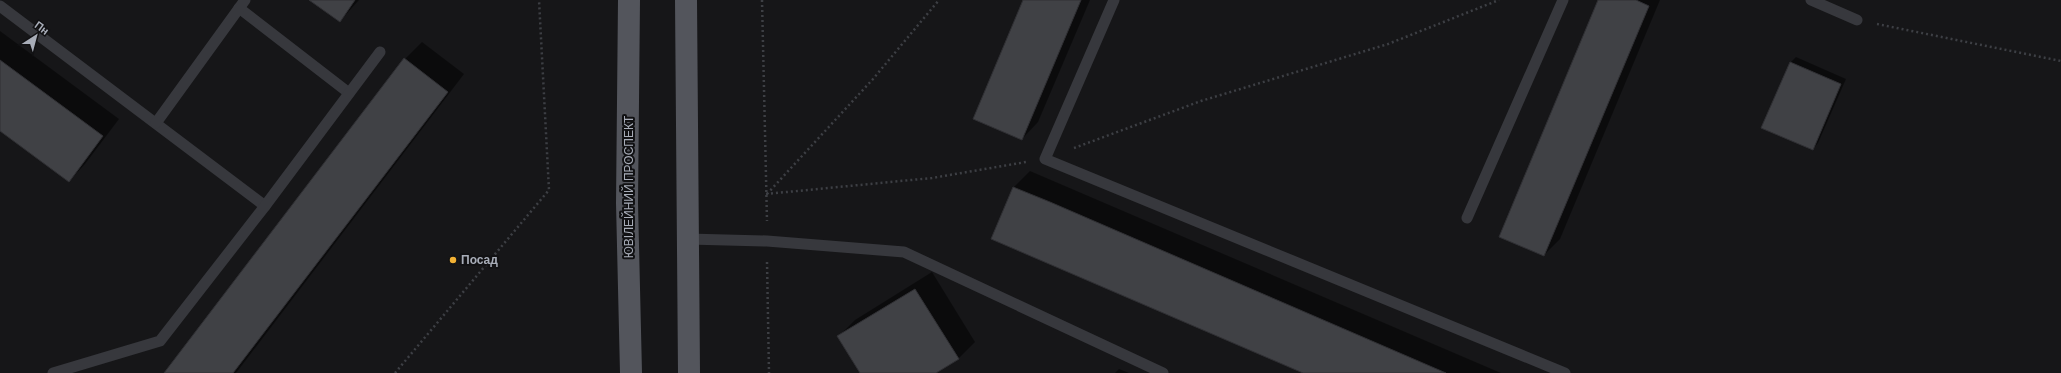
<svg xmlns="http://www.w3.org/2000/svg" width="2061" height="373" viewBox="0 0 2061 373" font-family="Arial,sans-serif">
<style>
.shadow{fill:#0007}
.building{fill:#404145;stroke:#303034}
.lines{fill:none;stroke-linecap:round;stroke-linejoin:round}
.path{stroke:#3d3f44;stroke-width:2.5;stroke-dasharray:2 3;stroke-linecap:butt}
.lane{stroke:#37383d;stroke-width:11}
.primary{stroke:#53555c;stroke-width:22}
.poi-dot{fill:#f2b134;stroke:#111113;stroke-width:1.5}
.labels{text-anchor:middle;dominant-baseline:central;stroke-width:4;stroke-linejoin:round;paint-order:stroke}
.street-label{font-size:12px;fill:#a8adb8;stroke:#111113}
.poi-label{font-size:12px;font-weight:bold;fill:#a8adb8;stroke:#111113;text-anchor:start}
</style>
<rect width="100%" height="100%" fill="#161618"/>
<g class="shadow">
<polygon points="311,0 359,0 340,21"/>
<polygon points="1024,0 1090,0 1038,122 1022,139"/>
<polygon points="1599,0 1660,0 1560,239 1544,255"/>
<polygon points="0,31 119,119 85,164 69,181 0,130"/>
<polygon points="422,42 464,74 236,373 165,373 405,59"/>
<polygon points="1796,57 1846,79 1818,143 1813,149 1790,63"/>
<polygon points="1030,171 1501,373 1306,373 1014,187"/>
<polygon points="932,272 975,342 958,359 934,373 861,373 839,336 855,320"/>
<polygon points="1119,369 1129,373 1115,373"/>
</g>
<g class="building">
<polygon points="309,0 355,0 340,22"/>
<polygon points="1023,0 1081,0 1022,140 973,119"/>
<polygon points="1598,0 1636,0 1649,6 1544,256 1499,237"/>
<polygon points="404,58 448,92 233,373 164,373"/>
<polygon points="0,60 103,136 69,182 0,131"/>
<polygon points="1790,62 1841,84 1813,150 1761,128"/>
<polygon points="1013,187 1050,202 1446,373 1303,373 991,239"/>
<polygon points="915,289 959,359 936,373 860,373 837,336"/>
</g>
<g class="lines">
<g class="path">
<polyline points="762,0 767,221"/>
<polyline points="1877,24 2061,61"/>
<polyline points="1074,148 1201,101 1388,44 1499,0"/>
<polyline points="766,194 932,178 1026,162"/>
<polyline points="767,194 873,79 939,0"/>
<polyline points="767,262 769,373"/>
<polyline points="395,373 549,190 539,0"/>
</g>
<g class="lane">
<polyline points="1114,0 1045,159 1565,373"/>
<polyline points="1811,0 1857,20"/>
<polyline points="0,6 265,206"/>
<polyline points="239,8 349,93"/>
<polyline points="156,123 245,0"/>
<polyline points="1467,218 1563,0"/>
<polyline points="688,239 767,241 904,252 1163,373"/>
<polyline points="53,373 160,341 265,206 380,52"/>
</g>
<g class="primary">
<polyline points="629,0 627,203 631,373"/>
<polyline points="686,0 689,373"/>
</g>
</g>
<circle class="poi-dot" cx="453" cy="260" r="4"/>
<g class="labels">
<g class="street-label">
<text transform="translate(629 187) rotate(-90)">ЮВІЛЕЙНИЙ ПРОСПЕКТ</text>
</g>
<g class="poi-label">
<text x="461" y="260">Посад</text>
</g>
</g>
<g transform="translate(36 36) rotate(36)" stroke="#111113" stroke-width="3" paint-order="stroke">
<path d="M0-3L7 15L0 10L-7 15Z" fill="#a8adb8"/>
<text y="-6" font-size="11" font-weight="bold" text-anchor="middle" fill="#a8adb8">Пн</text>
</g>
</svg>
